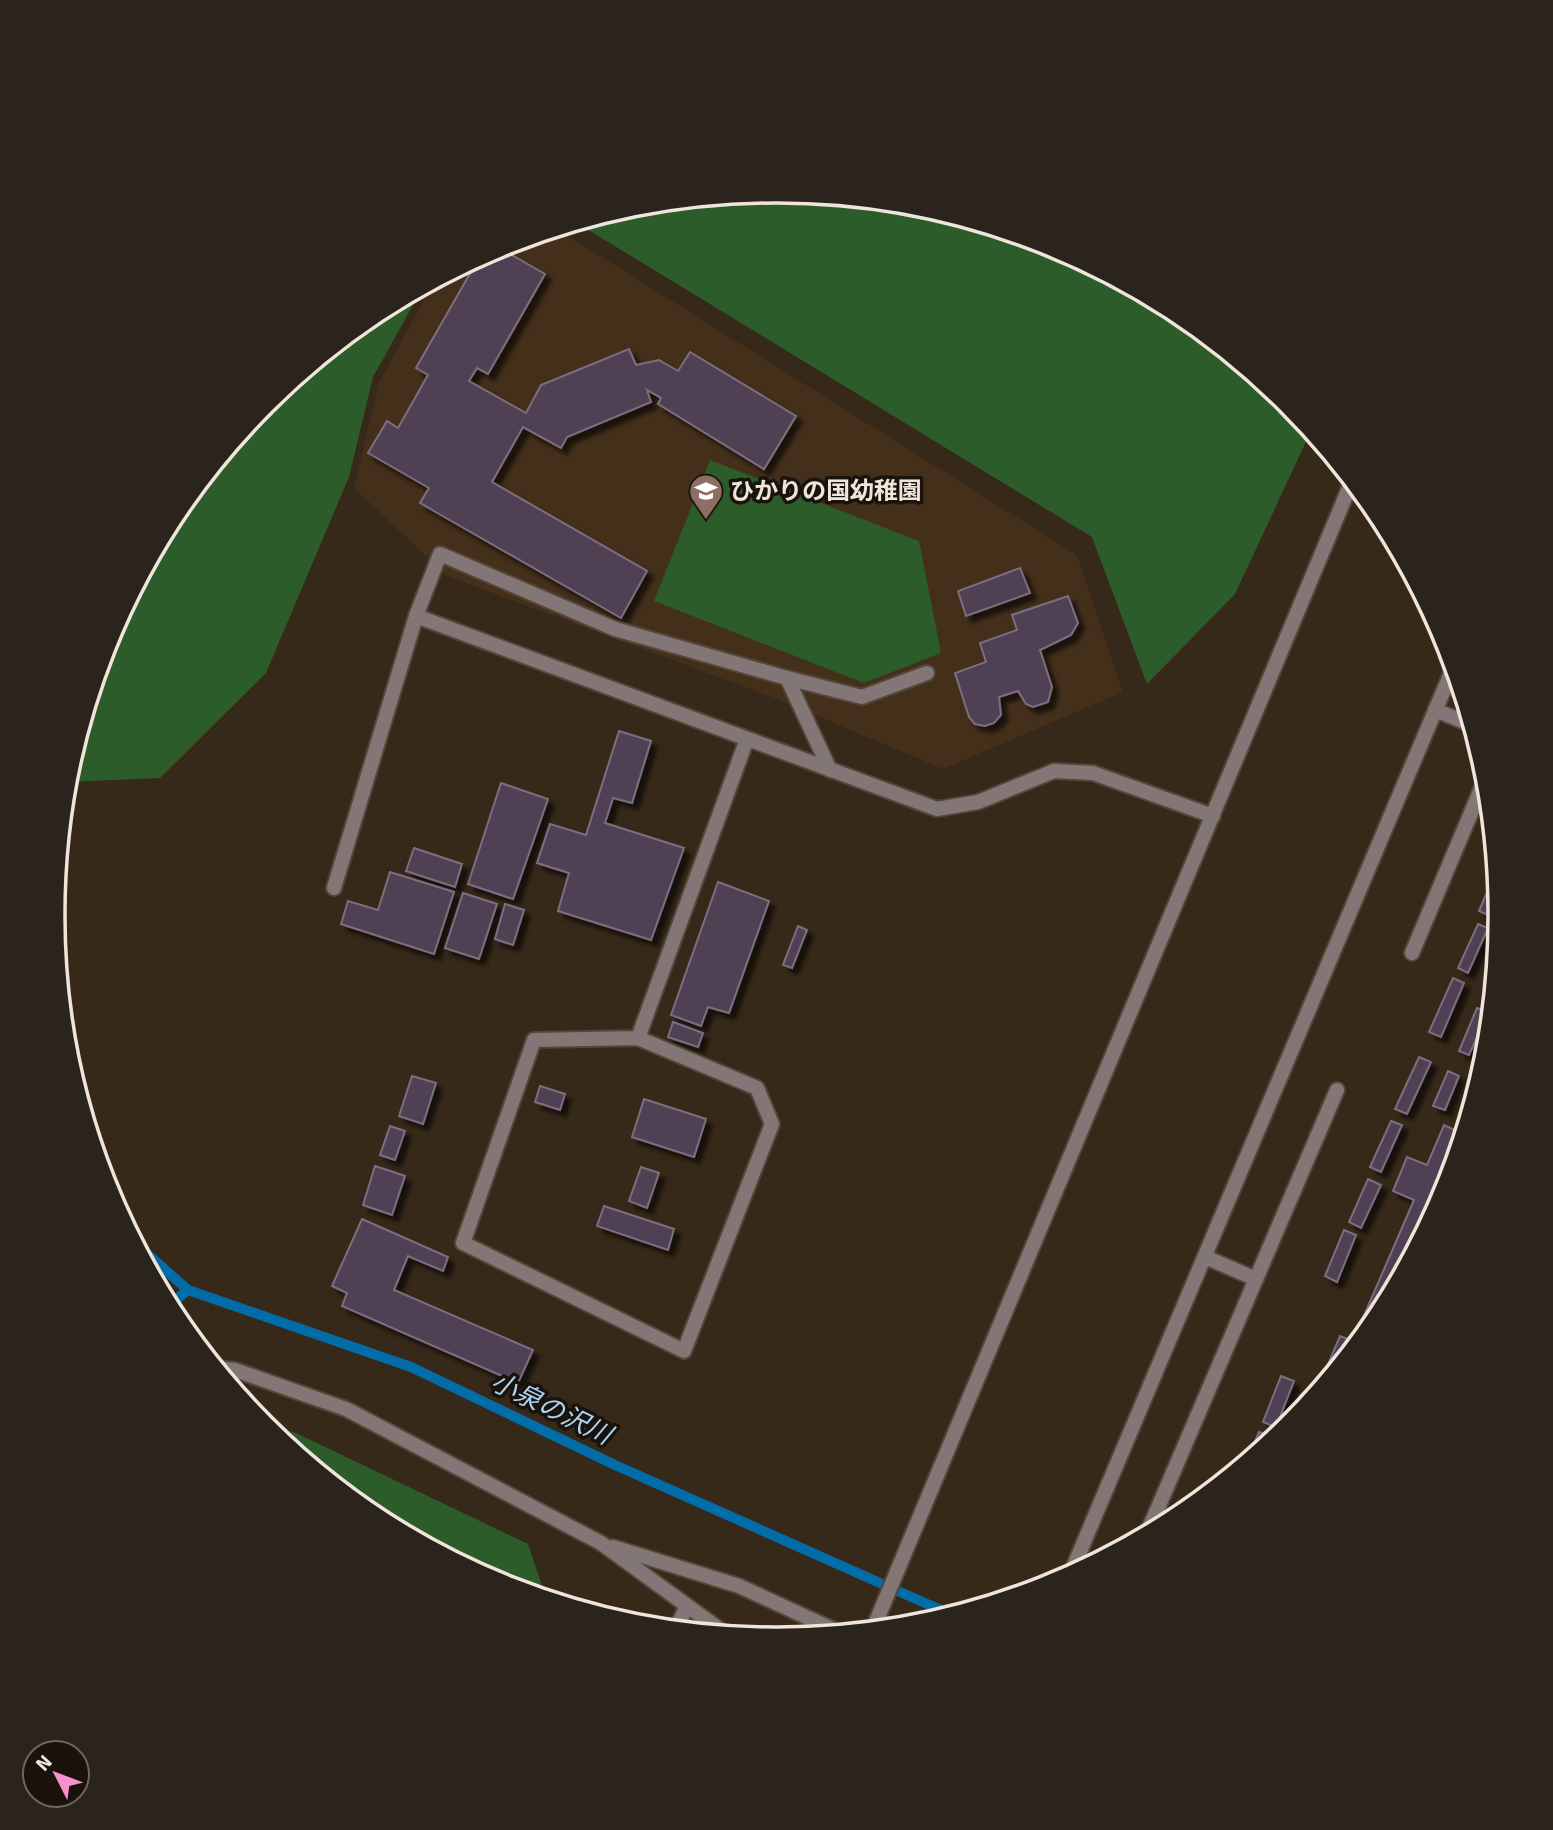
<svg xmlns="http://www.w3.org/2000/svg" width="1553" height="1830" viewBox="0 0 1553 1830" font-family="Signika,'Noto Sans JP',sans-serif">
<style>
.built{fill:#432f1a}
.green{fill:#2c5c2a}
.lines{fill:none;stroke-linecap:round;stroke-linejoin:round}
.stream{stroke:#006da8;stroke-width:10}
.building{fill:#4f4152;stroke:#7d6d80;stroke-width:2;filter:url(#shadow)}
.service-casing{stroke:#544738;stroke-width:18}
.minor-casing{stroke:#544738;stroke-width:18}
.tertiary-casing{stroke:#544738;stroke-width:18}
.service{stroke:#837676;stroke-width:14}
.minor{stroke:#837676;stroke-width:14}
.tertiary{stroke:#837676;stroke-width:14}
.labels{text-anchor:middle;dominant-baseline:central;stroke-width:7;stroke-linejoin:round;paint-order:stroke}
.poi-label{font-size:24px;font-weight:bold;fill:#efe5db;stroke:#19130c;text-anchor:start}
.water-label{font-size:26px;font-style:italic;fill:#acd4f4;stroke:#19130c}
.rim{fill:none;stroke:#efe5db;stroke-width:3.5}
</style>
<defs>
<filter id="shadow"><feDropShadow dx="6" dy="6" stdDeviation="2" flood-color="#0009"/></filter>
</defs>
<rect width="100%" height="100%" fill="#372919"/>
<polygon class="built" points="557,229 1077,555 1123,692 943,769 775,698 447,576 354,488 379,383 434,281 500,246"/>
<g class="green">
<polygon points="777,191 918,205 1054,246 1179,313 1289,403 1311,431 1235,594 1147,684 1092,537 577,223 636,205"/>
<polygon points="423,287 373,377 349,477 266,673 160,778 66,782 108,638 175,512 265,403 375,313"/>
<polygon points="710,460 919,541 941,653 864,683 654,601"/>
<polygon points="262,1424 296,1433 528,1544 546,1598 499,1584 374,1517"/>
</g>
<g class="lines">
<g class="stream">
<polyline points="135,1243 188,1290 411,1367 615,1465 952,1615"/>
<polyline points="168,1306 188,1290"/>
</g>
</g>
<g class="building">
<polygon points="498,247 545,274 488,374 477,368 469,381 526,413 541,385 629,349 636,365 659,360 678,371 690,352 796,416 764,469 658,404 661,398 647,390 651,402 567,437 561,448 523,427 492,482 647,571 621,618 420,503 429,488 368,453 387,421 398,428 428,375 416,368 480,256"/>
<polygon points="1020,568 1030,593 966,616 958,591"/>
<polygon points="1068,596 1078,623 1071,635 1040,650 1052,687 1048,702 1033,707 1026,704 1018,691 999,697 1001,715 994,723 985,726 975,724 969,717 955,673 986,662 980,643 1017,630 1012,615"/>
<polygon points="619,731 651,741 632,803 613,798 605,823 684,848 651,940 558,911 569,873 537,863 550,824 586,835"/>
<polygon points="501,783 548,799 513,899 468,884"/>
<polygon points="414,848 462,864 455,887 406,871"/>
<polygon points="1496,871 1499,900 1492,917 1479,911"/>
<polygon points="390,872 454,892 434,954 341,924 348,901 378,910"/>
<polygon points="718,882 769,901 729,1013 708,1007 701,1026 671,1015"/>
<polygon points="463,893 497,904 479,959 445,948"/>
<polygon points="505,904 524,910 513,945 495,939"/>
<polygon points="1478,924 1488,928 1468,973 1458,968"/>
<polygon points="798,926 807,930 792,968 783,965"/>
<polygon points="1453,978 1464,983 1441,1037 1429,1032"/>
<polygon points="1477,1008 1488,1012 1469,1055 1459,1051"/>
<polygon points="673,1022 703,1033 698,1047 668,1037"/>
<polygon points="1419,1057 1431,1062 1407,1114 1395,1109"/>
<polygon points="1448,1071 1459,1076 1445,1110 1433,1106"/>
<polygon points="412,1076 436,1083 423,1124 399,1116"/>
<polygon points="540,1086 565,1094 560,1110 535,1102"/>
<polygon points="644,1099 706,1119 694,1157 632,1137"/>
<polygon points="1391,1121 1402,1125 1381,1172 1370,1167"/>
<polygon points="1444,1125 1463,1134 1445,1192 1378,1318 1328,1378 1323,1376 1340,1336 1353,1341 1414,1200 1393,1191 1407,1157 1427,1165"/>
<polygon points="390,1126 405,1131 395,1160 380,1155"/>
<polygon points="375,1166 405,1176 392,1215 363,1205"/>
<polygon points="641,1167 659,1173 647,1208 629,1201"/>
<polygon points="1368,1179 1381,1185 1361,1228 1349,1222"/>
<polygon points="604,1206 674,1229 668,1250 597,1226"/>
<polygon points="362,1219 448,1257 443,1271 408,1256 394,1290 533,1350 518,1383 342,1306 347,1293 332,1286"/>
<polygon points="1344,1230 1356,1235 1337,1282 1325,1276"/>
<polygon points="1281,1376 1294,1381 1276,1427 1263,1422"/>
<polygon points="1259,1432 1270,1436 1266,1445 1246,1462"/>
</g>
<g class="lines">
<g class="service-casing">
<g id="service">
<polyline points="416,616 440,554 615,629 787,678 830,770"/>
<polyline points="787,678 862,697 927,673"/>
<polyline points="1435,710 1472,725"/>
<polyline points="334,888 416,616 937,809 978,802 1054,771 1093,773 1213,816"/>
<polyline points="1412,953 1487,775"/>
<polyline points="638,1038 534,1040 463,1243 684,1351 772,1124 757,1088 638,1038 747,739"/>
<polyline points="1205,1257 1256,1279"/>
<polyline points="1148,1531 1337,1090"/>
<polyline points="676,1629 687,1606"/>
</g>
</g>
<g class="minor-casing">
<polyline id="minor" points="1070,1575 1454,666"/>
</g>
<g class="tertiary-casing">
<g id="tertiary">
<polyline points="216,1368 235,1370 346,1409 601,1543 726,1634"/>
<polyline points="613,1547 739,1586 841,1633"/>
<polyline points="873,1629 1352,481"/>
</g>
</g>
<use href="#service" class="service"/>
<use href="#minor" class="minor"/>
<use href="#tertiary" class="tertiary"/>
</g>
<defs>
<g id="school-pin" transform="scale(1.75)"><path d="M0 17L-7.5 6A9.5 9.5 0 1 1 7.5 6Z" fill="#8d6e63" stroke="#19130c"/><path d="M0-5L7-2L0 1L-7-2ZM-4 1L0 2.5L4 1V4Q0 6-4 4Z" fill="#fff"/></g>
</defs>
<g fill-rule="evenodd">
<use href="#school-pin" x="706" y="491"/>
</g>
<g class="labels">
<g class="poi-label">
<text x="730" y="491">ひかりの国幼稚園</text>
</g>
<g class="water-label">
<text transform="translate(551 1409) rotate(26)">小泉の沢川</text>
</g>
</g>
<path d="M0 0H1553V1830H0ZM776 203H777A711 711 0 0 1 1488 914V916A711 711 0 0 1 777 1627H776A711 711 0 0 1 65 916V914A711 711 0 0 1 776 203Z" fill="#2a241d" fill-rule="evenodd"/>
<path class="rim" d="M776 203H777A711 711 0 0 1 1488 914V916A711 711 0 0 1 777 1627H776A711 711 0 0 1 65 916V914A711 711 0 0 1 776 203Z"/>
<g transform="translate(56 1774) rotate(312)"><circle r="33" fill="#19130c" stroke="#6f675f" stroke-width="2"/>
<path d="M0-5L12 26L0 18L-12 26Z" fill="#f690cf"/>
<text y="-10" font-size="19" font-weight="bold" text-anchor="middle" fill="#efe5db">N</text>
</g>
</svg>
